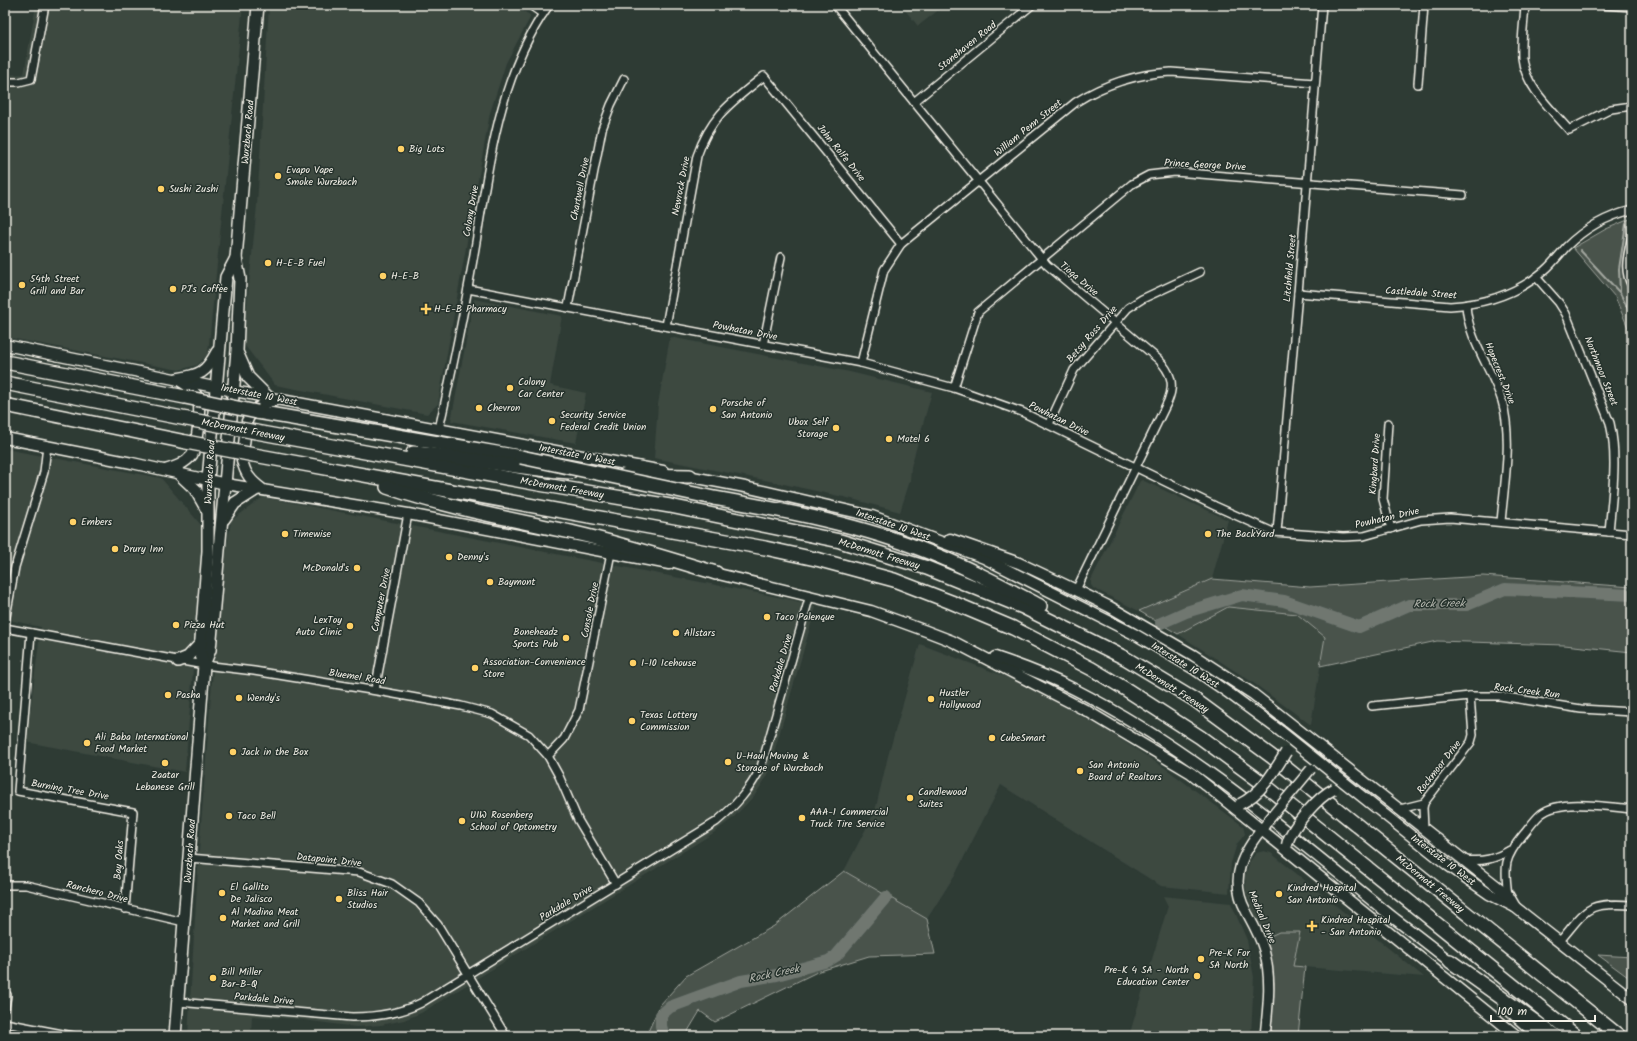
<svg xmlns="http://www.w3.org/2000/svg" width="1637" height="1041" viewBox="0 0 1637 1041" font-family="Kalam,sans-serif">
<style>
.built{fill:#3c4841}
.green{fill:#48524c;stroke:#9ea29a}
.lines{fill:none;stroke-linecap:round;stroke-linejoin:round}
.stream{stroke:#a4a8a0;stroke-width:2}
.river{stroke:#6f7770;stroke-width:12}
.minor-casing{stroke:#f4f1e8;stroke-width:10}
.tertiary-casing{stroke:#f4f1e8;stroke-width:12}
.secondary-casing{stroke:#f4f1e8;stroke-width:13}
.primary-casing{stroke:#f4f1e8;stroke-width:14}
.motorway-casing{stroke:#f4f1e8;stroke-width:16}
.minor{stroke:#26332d;stroke-width:7}
.tertiary{stroke:#26332d;stroke-width:9}
.secondary{stroke:#26332d;stroke-width:10}
.primary{stroke:#26332d;stroke-width:11}
.motorway{stroke:#26332d;stroke-width:13}
.tertiary-bridge-casing{stroke:#f4f1e8;stroke-width:12;stroke-linecap:butt}
.secondary-bridge-casing{stroke:#f4f1e8;stroke-width:13;stroke-linecap:butt}
.motorway-bridge-casing{stroke:#f4f1e8;stroke-width:16;stroke-linecap:butt}
.tertiary-bridge{stroke:#26332d;stroke-width:9}
.secondary-bridge{stroke:#26332d;stroke-width:10}
.motorway-bridge{stroke:#26332d;stroke-width:13}
.poi-dot{fill:#ffd166;stroke:#26332d;stroke-width:1.5}
.labels{text-anchor:middle;dominant-baseline:central;stroke-width:3;stroke-linejoin:round;paint-order:stroke}
.street-label{font-size:10px;fill:#f4f1e8;stroke:#26332d}
.poi-label{font-size:10px;fill:#f4f1e8;stroke:#26332d;text-anchor:start}
.water-label{font-size:11px;font-style:italic;fill:#b8bab2;stroke:#26332d}
</style>
<rect width="100%" height="100%" fill="#2e3b34"/>
<filter id="ink" filterUnits="userSpaceOnUse"><feTurbulence type="fractalNoise" baseFrequency=".025" numOctaves="2"/><feDisplacementMap in="SourceGraphic" scale="8" xChannelSelector="R" yChannelSelector="G"/><feConvolveMatrix kernelMatrix="1 2 1 2 8 2 1 2 1" color-interpolation-filters="sRGB"/></filter>
<g filter="url(#ink)">
<g class="built">
<polygon points="36,5 243,5 208,354 197,365 179,370 5,337 5,75 24,74"/>
<polygon points="269,5 513,5 530,15 530,18 506,63 490,113 438,404 427,414 275,385 243,343 257,205"/>
<polygon points="901,5 945,5 918,26"/>
<polygon points="474,299 562,316 550,385 586,393 576,443 451,421"/>
<polygon points="670,337 850,372 932,392 911,467 910,481 900,512 848,498 779,483 654,458 658,404"/>
<polygon points="5,449 161,478 201,525 202,554 185,772 26,742 41,627 5,619"/>
<polygon points="1142,480 1228,520 1212,579 1139,611 1093,588 1091,585 1091,580 1140,481"/>
<polygon points="263,497 793,600 816,607 769,770 764,781 755,795 733,818 712,834 421,1013 404,1020 381,1025 356,1027 296,1019 252,1016 251,1036 188,1036 199,851 219,590 231,521"/>
<polygon points="1228,607 1297,614 1325,637 1311,725 1252,682 1178,634"/>
<polygon points="920,644 1024,684 1106,730 1165,768 1243,826 1245,834 1237,844 1231,863 1229,893 1161,886 1001,785 956,873 927,919 844,871 875,811 888,756"/>
<polygon points="1264,851 1271,853 1424,977 1280,965 1271,944 1252,909 1246,891 1245,876 1250,861 1256,853"/>
<polygon points="1163,896 1231,903 1247,940 1254,977 1251,1036 1129,1036 1168,906"/>
</g>
<g class="green">
<polygon points="1630,219 1625,282 1632,301 1632,337 1615,297 1573,248 1606,229"/>
<polygon points="1483,576 1632,587 1632,652 1564,645 1437,641 1320,666 1325,637 1297,614 1228,607 1178,634 1139,611 1212,579 1310,587"/>
<polygon points="844,871 927,919 935,954 869,956 817,972 715,1022 700,1011 685,1036 646,1036 660,1005 686,976 774,926"/>
<polygon points="1279,932 1300,932 1293,966 1305,967 1298,1036 1271,1036 1274,983 1266,938"/>
<polygon points="1598,955 1632,957 1632,980"/>
</g>
<g class="lines">
<g class="stream">
<polyline points="1580,250 1620,293 1632,317"/>
<polyline points="1620,292 1619,269 1626,224"/>
</g>
<g class="river">
<polyline points="1161,623 1186,612 1242,595 1284,601 1359,627 1409,605 1467,605 1505,589 1632,595"/>
<polyline points="664,1036 661,1026 661,1015 670,1007 741,981 777,975 828,961 836,956 886,897"/>
</g>
<g class="minor-casing">
<g id="minor">
<polyline points="530,5 543,14"/>
<path d="M835,5l212,260 111,94c13,13 17,25 10,42l-92,189"/>
<path d="M1525,5c-1,17 -4,36 -3,53 3,28 30,52 47,72l42,-21 21,-3"/>
<polyline points="1604,5 1632,7"/>
<polyline points="5,82 19,82 31,79 45,5"/>
<polyline points="1418,84 1424,5"/>
<polyline points="914,102 1032,5"/>
<path d="M1632,235c-3,17 -10,35 0,50"/>
<path d="M1536,277l23,26 7,11 44,109c8,36 2,73 -1,109"/>
<polyline points="468,289 861,363 954,388 1022,412 1215,506 1273,532 1343,537 1364,536 1421,520 1450,518 1632,534"/>
<path d="M1298,293l152,13c36,-2 68,-12 95,-36 8,-7 14,-15 21,-23 18,-18 41,-31 66,-37"/>
<path d="M1466,305c2,35 26,64 36,96 11,37 2,84 -1,121"/>
<polyline points="568,307 602,129 611,105 624,79"/>
<path d="M666,326l31,-170c14,-41 36,-55 67,-80l137,168"/>
<polyline points="763,345 781,257"/>
<path d="M861,363l23,-93 17,-26 175,-142c30,-19 60,-28 95,-30l144,11"/>
<polyline points="954,388 978,312 1132,184 1149,175 1175,172 1463,195"/>
<polyline points="1388,423 1383,499 1391,529"/>
<polyline points="1049,424 1074,370 1128,308 1142,299 1200,272"/>
<path d="M439,429c13,-58 25,-116 35,-175 15,-86 23,-176 75,-249"/>
<polyline points="1277,532 1298,293 1322,5"/>
<polyline points="5,622 15,567 44,472 47,446"/>
<polyline points="5,628 204,665 254,671 383,692 461,706 492,714 529,735 548,756 559,776 578,820 616,884"/>
<polyline points="31,633 18,791 133,812 125,909"/>
<polyline points="375,690 408,514"/>
<polyline points="1372,706 1470,696 1500,696 1581,709 1632,712"/>
<polyline points="548,756 564,739 579,710 611,553"/>
<polyline points="1424,803 1471,742 1473,735 1470,696"/>
<polyline points="1400,809 1424,803 1423,808 1424,828"/>
<polyline points="189,858 359,872 392,884 419,903 438,925 506,1036"/>
<path d="M1465,860c18,2 30,-1 45,-10"/>
<polyline points="5,885 26,885 184,922"/>
<path d="M1508,895c-4,-29 -4,-37 15,-60 6,-7 11,-15 18,-21 20,-16 67,-7 91,-5"/>
<path d="M1560,941c28,-33 26,-39 72,-36"/>
<path d="M178,1002l174,15c25,0 47,-3 69,-14l295,-181c19,-16 34,-32 45,-55l49,-172"/>
<polyline points="5,1008 7,995"/>
<polyline points="5,1023 73,1036"/>
</g>
</g>
<g class="tertiary-casing">
<path id="tertiary" d="M1265,1036c3,-29 7,-57 -1,-86 -4,-14 -11,-26 -18,-39 -18,-34 -3,-59 19,-86"/>
</g>
<g class="secondary-casing">
<g id="secondary">
<polyline points="5,345 234,391 663,471"/>
<polyline points="5,438 132,463 226,484 408,514 669,564"/>
<path d="M165,470c10,-3 20,-6 27,-15 5,-8 9,-48 6,-57 -4,-8 -11,-13 -18,-17"/>
<polyline points="682,475 745,487 872,516 984,558 1136,635 1194,669 1230,694 1280,731 1449,866 1489,894 1515,907 1632,999"/>
<path d="M262,489c-11,-8 -17,-15 -20,-29l5,-39c5,-13 17,-18 29,-21"/>
<polyline points="950,539 1019,563 1076,590 1110,607 1193,655 1253,694 1508,895 1515,907"/>
<polyline points="710,572 871,611 926,631 952,641 1087,711 1191,773 1517,1036"/>
<path d="M995,657c27,9 53,19 79,32 118,60 218,147 321,230 20,15 40,30 59,46"/>
<polyline points="1504,1006 1538,1036"/>
</g>
</g>
<g class="primary-casing">
<g id="primary">
<polyline points="238,354 248,377 268,397"/>
<path d="M177,379c23,-4 29,-6 40,-27"/>
<polyline points="178,473 195,489 207,510"/>
<polyline points="224,519 235,503 257,489"/>
<polyline points="178,661 188,657 201,643"/>
<polyline points="204,665 210,650 237,351 240,279 236,258 258,5"/>
<polyline points="175,1036 204,665 200,652 208,551 208,480 226,277 236,258"/>
</g>
</g>
<g class="motorway-casing">
<g id="motorway">
<polyline points="5,362 185,397"/>
<polyline points="5,383 187,419"/>
<polyline points="5,405 186,442"/>
<polyline points="257,412 521,457"/>
<polyline points="256,432 539,484 670,506 840,541 927,568 1023,607 1125,658 1195,700 1271,756 1619,1036"/>
<path d="M413,453c53,4 104,15 157,19"/>
<polyline points="254,455 765,548 820,560 894,580 951,602 1013,628 1092,669 1127,690 1200,737 1257,779 1576,1036"/>
<polyline points="625,475 690,476"/>
<path d="M387,487c61,21 125,32 188,46 48,11 94,26 141,40"/>
<path d="M714,498c73,13 148,27 217,55 38,15 73,34 109,53"/>
<polyline points="1450,961 1555,1036"/>
</g>
</g>
<use href="#minor" class="minor"/>
<use href="#tertiary" class="tertiary"/>
<use href="#secondary" class="secondary"/>
<use href="#primary" class="primary"/>
<use href="#motorway" class="motorway"/>
<g class="tertiary-bridge-casing">
<polyline id="tertiary-bridge" points="1267,822 1311,769"/>
</g>
<g class="secondary-bridge-casing">
<g id="secondary-bridge">
<path d="M1240,804c21,-10 34,-32 46,-52"/>
<path d="M1287,845c3,-17 32,-49 47,-56"/>
</g>
</g>
<g class="motorway-bridge-casing">
<g id="motorway-bridge">
<polyline points="185,397 257,412"/>
<polyline points="187,419 256,432"/>
<polyline points="186,442 254,455"/>
<polyline points="521,457 714,498"/>
</g>
</g>
<use href="#tertiary-bridge" class="tertiary-bridge"/>
<use href="#secondary-bridge" class="secondary-bridge"/>
<use href="#motorway-bridge" class="motorway-bridge"/>
</g>
</g>
<g class="poi-dot">
<circle cx="401" cy="149" r="4"/>
<circle cx="278" cy="176" r="4"/>
<circle cx="161" cy="189" r="4"/>
<circle cx="268" cy="263" r="4"/>
<circle cx="383" cy="276" r="4"/>
<circle cx="22" cy="285" r="4"/>
<circle cx="173" cy="289" r="4"/>
<path d="M424 303h4v4h4v4h-4v4h-4v-4h-4v-4h4z"/>
<circle cx="510" cy="388" r="4"/>
<circle cx="479" cy="408" r="4"/>
<circle cx="713" cy="409" r="4"/>
<circle cx="552" cy="421" r="4"/>
<circle cx="836" cy="428" r="4"/>
<circle cx="889" cy="439" r="4"/>
<circle cx="73" cy="522" r="4"/>
<circle cx="285" cy="534" r="4"/>
<circle cx="1208" cy="534" r="4"/>
<circle cx="115" cy="549" r="4"/>
<circle cx="449" cy="557" r="4"/>
<circle cx="357" cy="568" r="4"/>
<circle cx="490" cy="582" r="4"/>
<circle cx="767" cy="617" r="4"/>
<circle cx="176" cy="625" r="4"/>
<circle cx="350" cy="626" r="4"/>
<circle cx="676" cy="633" r="4"/>
<circle cx="566" cy="638" r="4"/>
<circle cx="633" cy="663" r="4"/>
<circle cx="475" cy="668" r="4"/>
<circle cx="168" cy="695" r="4"/>
<circle cx="239" cy="698" r="4"/>
<circle cx="931" cy="699" r="4"/>
<circle cx="632" cy="721" r="4"/>
<circle cx="992" cy="738" r="4"/>
<circle cx="87" cy="743" r="4"/>
<circle cx="233" cy="752" r="4"/>
<circle cx="728" cy="762" r="4"/>
<circle cx="165" cy="763" r="4"/>
<circle cx="1080" cy="771" r="4"/>
<circle cx="910" cy="798" r="4"/>
<circle cx="229" cy="816" r="4"/>
<circle cx="802" cy="818" r="4"/>
<circle cx="462" cy="821" r="4"/>
<circle cx="222" cy="893" r="4"/>
<circle cx="1279" cy="894" r="4"/>
<circle cx="339" cy="899" r="4"/>
<circle cx="223" cy="918" r="4"/>
<path d="M1310 920h4v4h4v4h-4v4h-4v-4h-4v-4h4z"/>
<circle cx="1201" cy="959" r="4"/>
<circle cx="1197" cy="976" r="4"/>
<circle cx="213" cy="978" r="4"/>
</g>
<g class="labels">
<g class="street-label">
<text transform="translate(967 46) rotate(-39)">Stonehaven Road</text>
<text transform="translate(1028 128) rotate(-39)">William Penn Street</text>
<text transform="translate(248 132) rotate(-85)">Wurzbach Road</text>
<text transform="translate(841 153) rotate(51)">John Rolfe Drive</text>
<text transform="translate(1205 165) rotate(3)">Prince George Drive</text>
<text transform="translate(681 186) rotate(-79)">Newrock Drive</text>
<text transform="translate(580 189) rotate(-79)">Chartwell Drive</text>
<text transform="translate(471 211) rotate(-80)">Colony Drive</text>
<text transform="translate(1290 268) rotate(-85)">Litchfield Street</text>
<text transform="translate(1079 279) rotate(40)">Tioga Drive</text>
<text transform="translate(1421 293) rotate(4)">Castledale Street</text>
<text transform="translate(745 331) rotate(11)">Powhatan Drive</text>
<text transform="translate(1092 334) rotate(-49)">Betsy Ross Drive</text>
<text transform="translate(1601 371) rotate(68)">Northmoor Street</text>
<text transform="translate(1500 373) rotate(68)">Hopecrest Drive</text>
<text transform="translate(259 395) rotate(11)">Interstate 10 West</text>
<text transform="translate(1059 419) rotate(26)">Powhatan Drive</text>
<text transform="translate(243 430) rotate(11)">McDermott Freeway</text>
<text transform="translate(577 455) rotate(11)">Interstate 10 West</text>
<text transform="translate(1375 464) rotate(-86)">Kingbard Drive</text>
<text transform="translate(210 472) rotate(-87)">Wurzbach Road</text>
<text transform="translate(562 488) rotate(10)">McDermott Freeway</text>
<text transform="translate(1387 518) rotate(-13)">Powhatan Drive</text>
<text transform="translate(893 525) rotate(19)">Interstate 10 West</text>
<text transform="translate(879 554) rotate(17)">McDermott Freeway</text>
<text transform="translate(381 600) rotate(-79)">Computer Drive</text>
<text transform="translate(590 610) rotate(-79)">Console Drive</text>
<text transform="translate(781 663) rotate(-74)">Parkdale Drive</text>
<text transform="translate(1185 665) rotate(32)">Interstate 10 West</text>
<text transform="translate(357 677) rotate(9)">Bluemel Road</text>
<text transform="translate(1172 688) rotate(32)">McDermott Freeway</text>
<text transform="translate(1527 691) rotate(7)">Rock Creek Run</text>
<text transform="translate(1439 767) rotate(-52)">Rockmoor Drive</text>
<text transform="translate(70 790) rotate(10)">Burning Tree Drive</text>
<text transform="translate(190 851) rotate(-86)">Wurzbach Road</text>
<text transform="translate(119 860) rotate(-86)">Bay Oaks</text>
<text transform="translate(329 860) rotate(6)">Datapoint Drive</text>
<text transform="translate(1443 860) rotate(37)">Interstate 10 West</text>
<text transform="translate(1430 884) rotate(39)">McDermott Freeway</text>
<text transform="translate(97 892) rotate(14)">Ranchero Drive</text>
<text transform="translate(566 903) rotate(-31)">Parkdale Drive</text>
<text transform="translate(1262 917) rotate(67)">Medical Drive</text>
<text transform="translate(264 999) rotate(5)">Parkdale Drive</text>
</g>
<g class="poi-label">
<text x="409" y="149">Big Lots</text>
<text x="286" y="170">Evapo Vape<tspan x="286" dy="12">Smoke Wurzbach</tspan></text>
<text x="169" y="189">Sushi Zushi</text>
<text x="276" y="263">H-E-B Fuel</text>
<text x="391" y="276">H-E-B</text>
<text x="30" y="279">54th Street<tspan x="30" dy="12">Grill and Bar</tspan></text>
<text x="181" y="289">PJ's Coffee</text>
<text x="434" y="309">H-E-B Pharmacy</text>
<text x="518" y="382">Colony<tspan x="518" dy="12">Car Center</tspan></text>
<text x="721" y="403">Porsche of<tspan x="721" dy="12">San Antonio</tspan></text>
<text x="487" y="408">Chevron</text>
<text x="560" y="415">Security Service<tspan x="560" dy="12">Federal Credit Union</tspan></text>
<text x="828" y="422" text-anchor="end">Ubox Self<tspan x="828" dy="12">Storage</tspan></text>
<text x="897" y="439">Motel 6</text>
<text x="81" y="522">Embers</text>
<text x="293" y="534">Timewise</text>
<text x="1216" y="534">The BackYard</text>
<text x="123" y="549">Drury Inn</text>
<text x="457" y="557">Denny's</text>
<text x="349" y="568" text-anchor="end">McDonald's</text>
<text x="498" y="582">Baymont</text>
<text x="775" y="617">Taco Palenque</text>
<text x="342" y="620" text-anchor="end">LexToy<tspan x="342" dy="12">Auto Clinic</tspan></text>
<text x="184" y="625">Pizza Hut</text>
<text x="558" y="632" text-anchor="end">Boneheadz<tspan x="558" dy="12">Sports Pub</tspan></text>
<text x="684" y="633">Allstars</text>
<text x="483" y="662">Association-Convenience<tspan x="483" dy="12">Store</tspan></text>
<text x="641" y="663">I-10 Icehouse</text>
<text x="939" y="693">Hustler<tspan x="939" dy="12">Hollywood</tspan></text>
<text x="176" y="695">Pasha</text>
<text x="247" y="698">Wendy's</text>
<text x="640" y="715">Texas Lottery<tspan x="640" dy="12">Commission</tspan></text>
<text x="95" y="737">Ali Baba International<tspan x="95" dy="12">Food Market</tspan></text>
<text x="1000" y="738">CubeSmart</text>
<text x="241" y="752">Jack in the Box</text>
<text x="736" y="756">U-Haul Moving &amp;<tspan x="736" dy="12">Storage of Wurzbach</tspan></text>
<text x="1088" y="765">San Antonio<tspan x="1088" dy="12">Board of Realtors</tspan></text>
<text x="165" y="775" text-anchor="middle">Zaatar<tspan x="165" dy="12">Lebanese Grill</tspan></text>
<text x="918" y="792">Candlewood<tspan x="918" dy="12">Suites</tspan></text>
<text x="810" y="812">AAA-1 Commercial<tspan x="810" dy="12">Truck Tire Service</tspan></text>
<text x="470" y="815">UIW Rosenberg<tspan x="470" dy="12">School of Optometry</tspan></text>
<text x="237" y="816">Taco Bell</text>
<text x="230" y="887">El Gallito<tspan x="230" dy="12">De Jalisco</tspan></text>
<text x="1287" y="888">Kindred Hospital<tspan x="1287" dy="12">San Antonio</tspan></text>
<text x="347" y="893">Bliss Hair<tspan x="347" dy="12">Studios</tspan></text>
<text x="231" y="912">Al Madina Meat<tspan x="231" dy="12">Market and Grill</tspan></text>
<text x="1321" y="920">Kindred Hospital<tspan x="1321" dy="12">- San Antonio</tspan></text>
<text x="1209" y="953">Pre-K For<tspan x="1209" dy="12">SA North</tspan></text>
<text x="1189" y="970" text-anchor="end">Pre-K 4 SA - North<tspan x="1189" dy="12">Education Center</tspan></text>
<text x="221" y="972">Bill Miller<tspan x="221" dy="12">Bar-B-Q</tspan></text>
</g>
<g class="water-label">
<text transform="translate(1439 604) rotate(-1)">Rock Creek</text>
<text transform="translate(774 974) rotate(-12)">Rock Creek</text>
</g>
</g>
<rect width="1637" height="1041" fill="none" stroke="#26332d" stroke-width="20"/>
<rect x="10" y="10" width="1617" height="1021" fill="none" stroke="#f4f1e8" stroke-width="1.5" filter="url(#ink)"/>
<path d="M1491 1015v6h104v-6" fill="none" stroke="#f4f1e8" stroke-width="2"/>
<text x="1497" y="1015" font-size="12" fill="#f4f1e8" stroke="#26332d" stroke-width="3" paint-order="stroke">100 m</text>
</svg>
